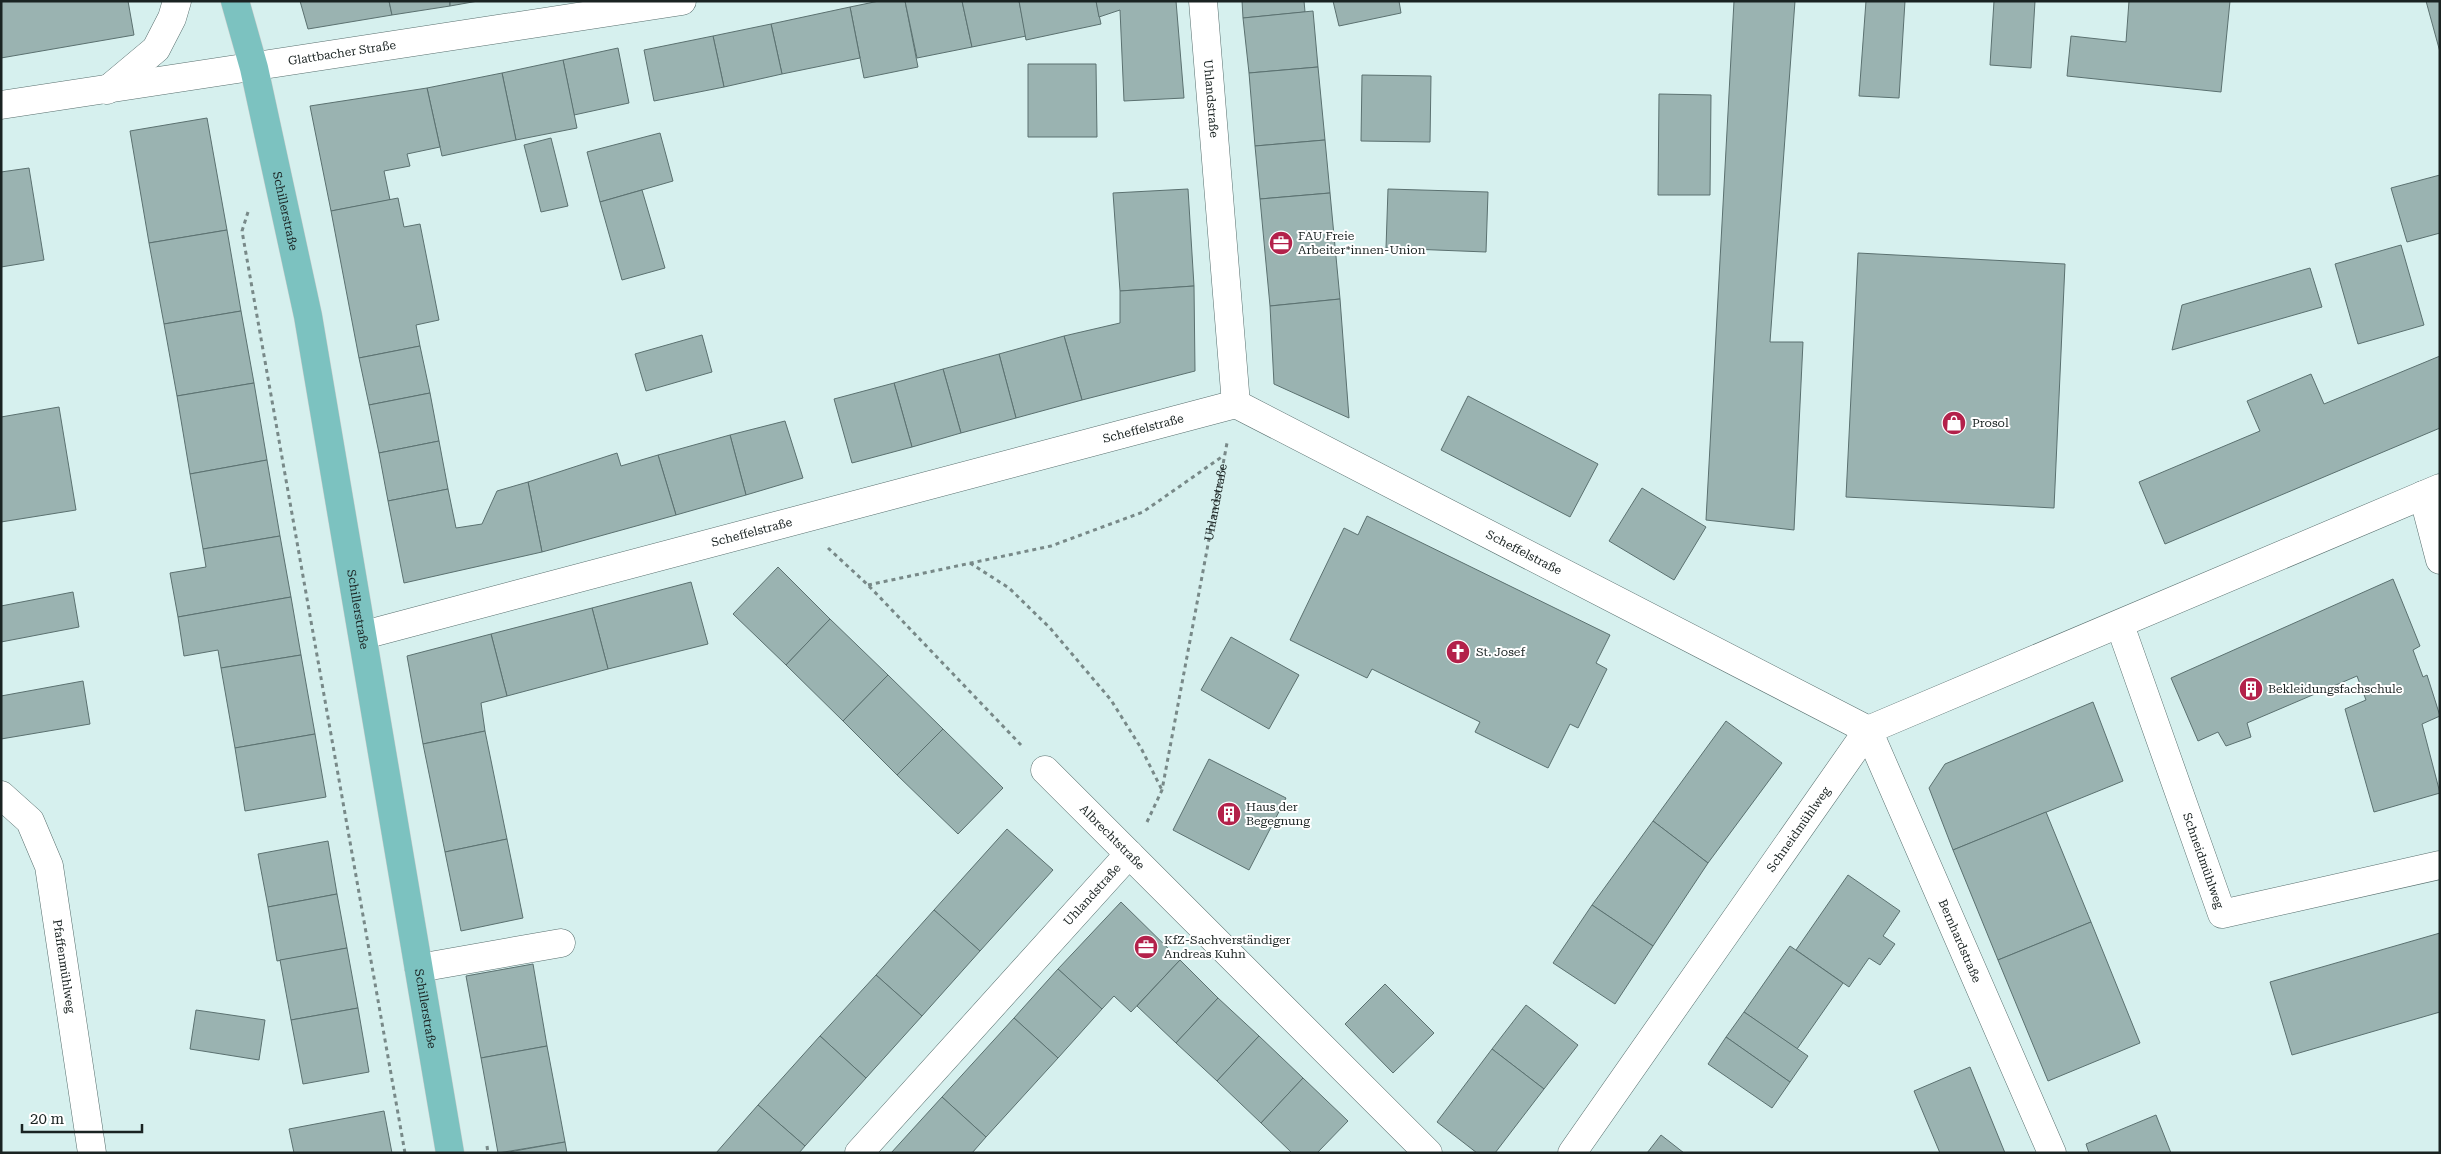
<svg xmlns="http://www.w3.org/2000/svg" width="2441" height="1154" viewBox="0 0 2441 1154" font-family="'Roboto Serif',serif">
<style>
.building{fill:#9ab3b1;stroke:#5b7170}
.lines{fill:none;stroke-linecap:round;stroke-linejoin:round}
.minor-casing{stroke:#586f6e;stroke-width:29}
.major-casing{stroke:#cdcfce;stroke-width:29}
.path{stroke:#788988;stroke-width:3;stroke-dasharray:4 4;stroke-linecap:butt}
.minor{stroke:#fff;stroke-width:28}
.major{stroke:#7cc2c0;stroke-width:28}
.labels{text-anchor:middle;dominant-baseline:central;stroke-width:4;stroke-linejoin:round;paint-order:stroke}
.street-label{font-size:12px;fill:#1a2322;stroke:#fff}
.poi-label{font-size:12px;fill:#1a2322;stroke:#fff;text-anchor:start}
</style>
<rect width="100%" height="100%" fill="#d6f0ee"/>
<g class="building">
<polygon points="1,1 128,1 134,35 1,58"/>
<polygon points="300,1 389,1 392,15 308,29"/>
<polygon points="389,1 450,1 450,6 392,15"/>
<polygon points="450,1 478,1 450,6"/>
<polygon points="879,1 905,1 918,67 864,78 850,7"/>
<polygon points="905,1 962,1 972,47 917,58"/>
<polygon points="962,1 1019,1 1026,36 972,47"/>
<polygon points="1019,1 1096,1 1101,24 1026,40"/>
<polygon points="1096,1 1176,1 1184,98 1124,101 1120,10 1099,17"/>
<polygon points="1242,1 1304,1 1305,12 1243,18"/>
<polygon points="1333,1 1399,1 1401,13 1339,26"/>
<polygon points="1734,1 1795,1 1770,342 1803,342 1794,530 1706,520"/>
<polygon points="1866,1 1905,1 1899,98 1859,96"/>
<polygon points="1994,1 2035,1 2031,68 1990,65"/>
<polygon points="2129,1 2230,1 2221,92 2067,76 2071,36 2126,42"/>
<polygon points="2426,1 2440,1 2440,52"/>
<polygon points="850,7 860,58 782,74 771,24"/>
<polygon points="1313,11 1318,67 1249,73 1243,18"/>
<polygon points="771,24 782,74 724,87 713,36"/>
<polygon points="713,36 724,87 654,101 644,50"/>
<polygon points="618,48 629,103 574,115 563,60"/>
<polygon points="563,60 577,128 516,140 502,73"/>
<polygon points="1028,64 1096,64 1097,137 1028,137"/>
<polygon points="1318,67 1325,140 1255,146 1249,73"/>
<polygon points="502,73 516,140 442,156 427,88"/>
<polygon points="1362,75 1431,76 1430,142 1361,141"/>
<polygon points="427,88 440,147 407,154 410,166 384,171 390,200 331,211 310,106"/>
<polygon points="1659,94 1711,95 1710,195 1658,195"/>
<polygon points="207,118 227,230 149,243 130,131"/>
<polygon points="660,133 673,181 600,202 587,152"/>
<polygon points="551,138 568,206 541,212 524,145"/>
<polygon points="1325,140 1330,193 1260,199 1255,146"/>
<polygon points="29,168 44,260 1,267 1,172"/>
<polygon points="2440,175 2440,233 2407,242 2391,188"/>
<polygon points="1188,189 1194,286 1120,291 1113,193"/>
<polygon points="1388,189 1488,192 1486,252 1386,248"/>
<polygon points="642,190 665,268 622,280 600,202"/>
<polygon points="1330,193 1340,299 1270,306 1260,199"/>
<polygon points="398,198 404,227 420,224 439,320 416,325 420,346 359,358 331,211"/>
<polygon points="227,230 241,311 164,324 149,243"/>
<polygon points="2401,245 2424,325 2358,344 2335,264"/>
<polygon points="1858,253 2065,264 2054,508 1846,497"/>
<polygon points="2310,268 2322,307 2172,350 2182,305"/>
<polygon points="1194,286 1195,371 1082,400 1064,336 1120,323 1120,291"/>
<polygon points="1340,299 1349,418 1274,384 1270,306"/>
<polygon points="241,311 254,383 177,396 164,324"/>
<polygon points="702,335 712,372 646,391 635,354"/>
<polygon points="1064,336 1082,400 1016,418 999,354"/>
<polygon points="420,346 430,393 369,405 359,358"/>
<polygon points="999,354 1016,418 961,433 943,369"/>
<polygon points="2440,356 2440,428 2165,544 2139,482 2260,431 2247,401 2311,374 2324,404"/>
<polygon points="943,369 961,433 912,447 894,383"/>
<polygon points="254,383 267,460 190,474 177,396"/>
<polygon points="894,383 912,447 852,463 834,399"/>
<polygon points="430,393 439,441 379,453 369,405"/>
<polygon points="1468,396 1598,464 1570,517 1441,450"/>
<polygon points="59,407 76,510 1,522 1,417"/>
<polygon points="785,421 803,478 746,495 730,435"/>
<polygon points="730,435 746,495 676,515 658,455"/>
<polygon points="439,441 448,489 388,501 379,453"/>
<polygon points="617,453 621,466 658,455 676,515 542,552 528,482"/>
<polygon points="267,460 280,536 203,549 190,474"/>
<polygon points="528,482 542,552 404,583 388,501 448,489 456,528 482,524 497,491"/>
<polygon points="1642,488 1706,527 1674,580 1609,541"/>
<polygon points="1367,516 1610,635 1596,663 1607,669 1578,728 1570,724 1548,768 1475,732 1480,722 1372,669 1367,678 1290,640 1344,528 1358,535"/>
<polygon points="280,536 291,597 178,617 170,573 206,567 203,549"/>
<polygon points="778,567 830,619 786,665 733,614"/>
<polygon points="2393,579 2420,646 2413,650 2423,677 2427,675 2440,716 2422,724 2440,793 2374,812 2345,709 2366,700 2357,676 2247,723 2251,737 2226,746 2218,732 2198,741 2171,678"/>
<polygon points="691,582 708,644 608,669 592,608"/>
<polygon points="73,592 79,627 1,642 1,606"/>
<polygon points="291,597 301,655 221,668 218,650 184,656 178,617"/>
<polygon points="592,608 608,669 507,696 491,634"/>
<polygon points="830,619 888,675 843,721 786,665"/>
<polygon points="491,634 507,696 481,703 485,731 423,744 407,656"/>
<polygon points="1231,637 1299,675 1269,729 1201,690"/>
<polygon points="301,655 315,734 235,748 221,668"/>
<polygon points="888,675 943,729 897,775 843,721"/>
<polygon points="83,681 90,724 1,739 1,696"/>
<polygon points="2093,702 2123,781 1953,850 1929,788 1945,764"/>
<polygon points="1726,721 1782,763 1708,863 1653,821"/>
<polygon points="943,729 1003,788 958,834 897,775"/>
<polygon points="485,731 507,839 445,852 423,744"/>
<polygon points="315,734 326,797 245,811 235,748"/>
<polygon points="1209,759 1286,798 1249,870 1173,830"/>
<polygon points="2046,812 2091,922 1998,960 1953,850"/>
<polygon points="1653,821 1708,863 1653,946 1592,905"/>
<polygon points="1007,829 1053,870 980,951 934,910"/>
<polygon points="507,839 523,918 461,931 445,852"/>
<polygon points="328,841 337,894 268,907 258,854"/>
<polygon points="1848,875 1900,911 1883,936 1895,944 1880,965 1869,958 1849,987 1796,950"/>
<polygon points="337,894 347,948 277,961 268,907"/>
<polygon points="1121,902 1180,960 1131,1012 1114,996 1102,1009 1058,969"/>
<polygon points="1592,905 1653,946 1615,1004 1553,963"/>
<polygon points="934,910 980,951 922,1016 876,975"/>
<polygon points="2091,922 2140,1043 2048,1081 1998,960"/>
<polygon points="2440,933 2440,1012 2292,1055 2270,982"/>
<polygon points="1790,946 1843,983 1797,1049 1744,1012"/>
<polygon points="347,948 358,1008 291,1020 280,960"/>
<polygon points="1180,960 1218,998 1176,1043 1137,1006"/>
<polygon points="533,964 547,1046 481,1058 466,976"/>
<polygon points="1058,969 1102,1009 1058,1058 1014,1018"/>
<polygon points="876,975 922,1016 866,1078 820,1036"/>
<polygon points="1385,984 1434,1033 1393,1073 1345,1024"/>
<polygon points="1218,998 1259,1036 1217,1081 1176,1043"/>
<polygon points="1526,1005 1578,1045 1544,1089 1492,1049"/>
<polygon points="358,1008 369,1072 303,1084 291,1020"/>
<polygon points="196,1010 265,1020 259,1060 190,1049"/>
<polygon points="1744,1012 1808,1056 1790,1082 1726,1037"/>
<polygon points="1014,1018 1058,1058 986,1137 942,1097"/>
<polygon points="820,1036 866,1078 805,1146 758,1105"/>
<polygon points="1259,1036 1303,1078 1261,1123 1217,1081"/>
<polygon points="1726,1037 1790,1082 1772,1108 1708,1064"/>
<polygon points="547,1046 565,1142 498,1153 481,1058"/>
<polygon points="1492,1049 1544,1089 1495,1153 1477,1153 1437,1122"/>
<polygon points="1970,1067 2005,1153 1940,1153 1914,1091"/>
<polygon points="1303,1078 1348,1121 1317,1153 1292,1153 1261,1123"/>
<polygon points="942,1097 986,1137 972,1153 891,1153"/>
<polygon points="758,1105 805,1146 799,1153 716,1153"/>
<polygon points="384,1111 392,1153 294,1153 289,1129"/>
<polygon points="2156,1115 2171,1153 2089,1153 2086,1144"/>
<polygon points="1661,1135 1684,1153 1647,1153"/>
<polygon points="565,1142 567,1153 503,1153"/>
</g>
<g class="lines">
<g class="minor-casing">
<g id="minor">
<path id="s2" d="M1203,1l33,403"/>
<polyline points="107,90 156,49 172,18 177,1"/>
<path id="s3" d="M1,105l681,-104"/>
<polyline points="2423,495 2440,560"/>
<path id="s4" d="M2120,625l102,289 218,-49"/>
<path id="s5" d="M364,635l872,-231 632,326"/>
<path id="s6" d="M1868,730l184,423"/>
<path id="s7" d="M1045,770l383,383"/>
<path id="s8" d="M1,795l29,26 19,45 43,287"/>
<polyline points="419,968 561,943"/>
<path id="s9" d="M859,1153l270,-299"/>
<path id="s10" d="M1572,1153l296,-423 572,-242"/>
</g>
</g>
<g class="major-casing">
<g id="major">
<path id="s11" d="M235,1l19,67 54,248 142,837"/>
</g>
</g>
<g class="path">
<polyline points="248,212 242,231 405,1153"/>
<polyline points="828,548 868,585 1021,745"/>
<polyline points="970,563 1009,588 1050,628 1111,700 1141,748 1162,790"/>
<polyline points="868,585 1051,546 1143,512 1223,456"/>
<path id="s1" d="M1147,822l15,-32 65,-347"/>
<polyline points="487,1146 488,1153"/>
</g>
<use href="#minor" class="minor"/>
<use href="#major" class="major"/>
</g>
<defs>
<g id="office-disc" transform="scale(1.25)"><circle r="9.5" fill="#b3214a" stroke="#fff"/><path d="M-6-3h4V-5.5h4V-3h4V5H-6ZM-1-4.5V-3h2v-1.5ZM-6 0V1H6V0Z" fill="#fff"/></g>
<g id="shop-disc" transform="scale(1.25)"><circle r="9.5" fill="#b3214a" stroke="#fff"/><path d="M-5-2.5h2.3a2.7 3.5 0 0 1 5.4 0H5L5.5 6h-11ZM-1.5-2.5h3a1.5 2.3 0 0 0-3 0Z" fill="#fff"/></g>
<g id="church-disc" transform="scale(1.25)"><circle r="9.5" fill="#b3214a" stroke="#fff"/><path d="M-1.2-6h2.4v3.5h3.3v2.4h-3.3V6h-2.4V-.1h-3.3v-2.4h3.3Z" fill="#fff"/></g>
<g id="building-disc" transform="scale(1.25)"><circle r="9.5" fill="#b3214a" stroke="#fff"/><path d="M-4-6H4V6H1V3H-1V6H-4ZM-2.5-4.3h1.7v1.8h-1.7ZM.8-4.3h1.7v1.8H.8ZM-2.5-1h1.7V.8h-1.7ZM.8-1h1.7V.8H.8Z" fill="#fff"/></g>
</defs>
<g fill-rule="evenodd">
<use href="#office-disc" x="1281" y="243"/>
<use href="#shop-disc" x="1954" y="423"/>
<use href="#church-disc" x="1458" y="652"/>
<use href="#building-disc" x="2251" y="689"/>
<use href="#building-disc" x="1229" y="814"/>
<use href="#office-disc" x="1146" y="947"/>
</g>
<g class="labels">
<g class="street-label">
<text stroke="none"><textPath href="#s3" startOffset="345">Glattbacher Straße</textPath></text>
<text stroke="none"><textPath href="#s2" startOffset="98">Uhlandstraße</textPath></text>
<text stroke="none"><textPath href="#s11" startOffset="216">Schillerstraße</textPath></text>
<text stroke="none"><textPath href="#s5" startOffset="806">Scheffelstraße</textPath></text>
<text stroke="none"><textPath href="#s1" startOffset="328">Uhlandstraße</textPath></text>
<text stroke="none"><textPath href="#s5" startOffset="401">Scheffelstraße</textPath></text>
<text stroke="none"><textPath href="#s5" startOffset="1226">Scheffelstraße</textPath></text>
<text stroke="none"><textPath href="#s11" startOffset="621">Schillerstraße</textPath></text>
<text stroke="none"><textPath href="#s10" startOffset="395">Schneidmühlweg</textPath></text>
<text stroke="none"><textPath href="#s7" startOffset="95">Albrechtstraße</textPath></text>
<text stroke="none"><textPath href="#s4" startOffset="250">Schneidmühlweg</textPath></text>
<text stroke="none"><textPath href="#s9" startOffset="348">Uhlandstraße</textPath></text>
<text stroke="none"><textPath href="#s6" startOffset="230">Bernhardstraße</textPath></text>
<text stroke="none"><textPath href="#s8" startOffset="189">Pfaffenmühlweg</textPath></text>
<text stroke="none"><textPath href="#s11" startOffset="1026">Schillerstraße</textPath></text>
</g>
<g class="poi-label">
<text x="1298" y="236">FAU Freie<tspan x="1298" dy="14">Arbeiter*innen-Union</tspan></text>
<text x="1972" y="423">Prosol</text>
<text x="1476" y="652">St. Josef</text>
<text x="2268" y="689">Bekleidungsfachschule</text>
<text x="1246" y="807">Haus der<tspan x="1246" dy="14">Begegnung</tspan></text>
<text x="1164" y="940">KfZ-Sachverständiger<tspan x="1164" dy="14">Andreas Kuhn</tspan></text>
</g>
</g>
<rect width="2441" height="1154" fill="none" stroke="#1a2322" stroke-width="5"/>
<path d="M22 1124v8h120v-8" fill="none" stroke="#1a2322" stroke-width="2.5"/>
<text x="30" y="1124" font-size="15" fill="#1a2322" stroke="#ffffff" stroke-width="4" paint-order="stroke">20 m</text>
</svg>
